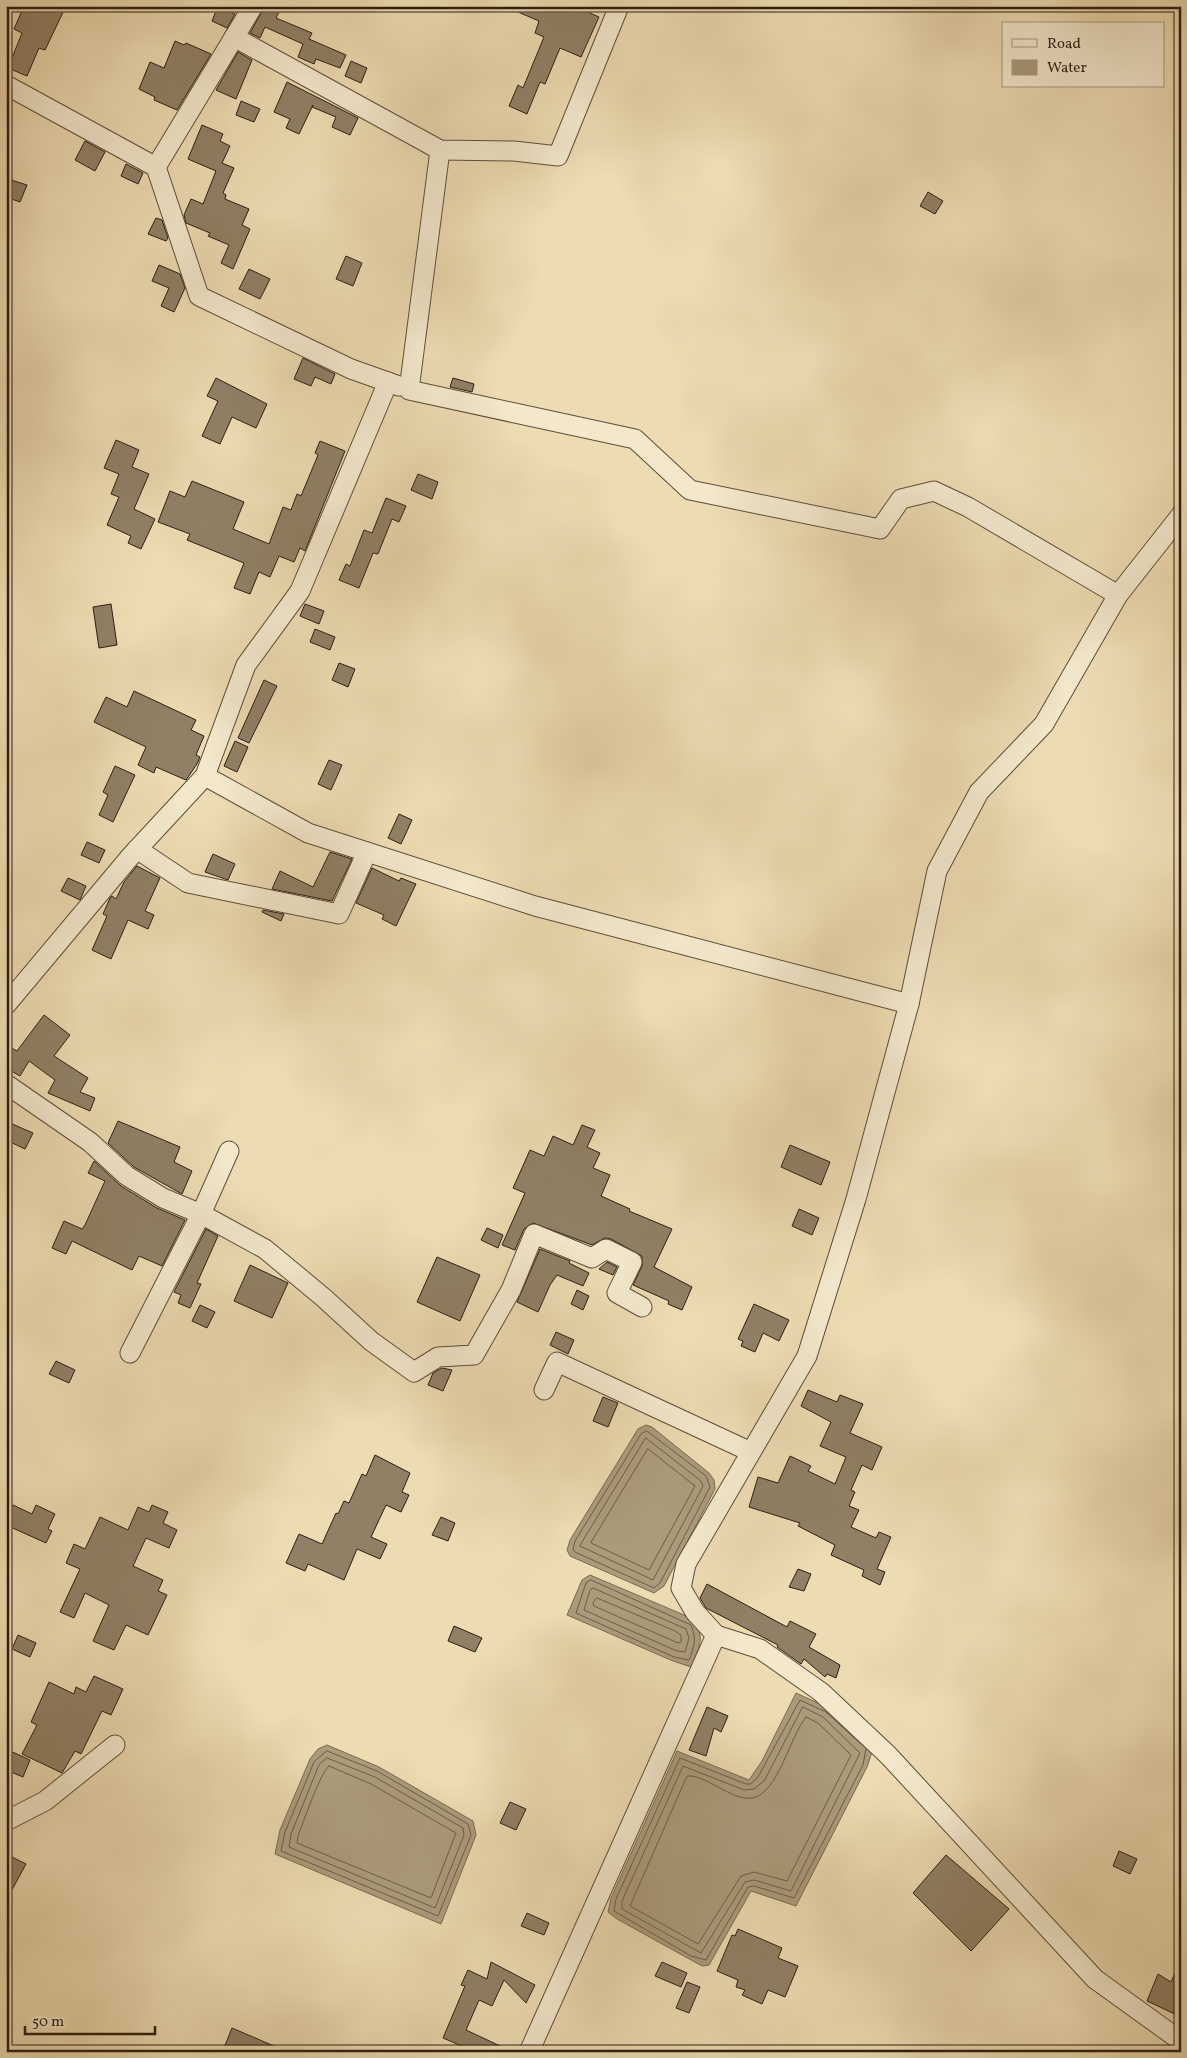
<svg xmlns="http://www.w3.org/2000/svg" width="1187" height="2058" viewBox="0 0 1187 2058" font-family="Vollkorn,serif">
<style>
.water{fill:#ab9b7b;stroke:#786951}
.lines{fill:none;stroke-linecap:round;stroke-linejoin:round}
.shore{stroke:#6c5c47;stroke-width:1}
.building{fill:#908065;stroke:#2c1e13}
.minor-casing{stroke:#5c4d3a;stroke-width:21}
.minor{stroke:#f3e8cc;stroke-width:19}
</style>
<rect width="100%" height="100%" fill="#eddbb1"/>
<filter id="stains"><feTurbulence type="fractalNoise" baseFrequency=".004" numOctaves="4"/><feColorMatrix values="0 0 0 0 .2 0 0 0 0 .09 0 0 0 0 .02 0 0 0 .5 -.17"/></filter>
<radialGradient id="worn" r=".72"><stop offset=".6" stop-color="#630" stop-opacity="0"/><stop offset="1" stop-color="#630" stop-opacity=".3"/></radialGradient>
<g class="water">
<polygon points="646,1425 652,1427 709,1473 714,1480 715,1489 664,1586 654,1593 570,1556 567,1550 570,1540 638,1429"/>
<path d="M590,1575l94,40c24,15 17,29 7,52l-18,-6 -106,-46 15,-35z"/>
<polygon points="796,1693 829,1708 872,1752 867,1767 796,1906 751,1891 709,1965 702,1966 617,1919 608,1912 611,1898 677,1751 749,1780 762,1761"/>
<polygon points="327,1745 379,1767 473,1821 476,1835 441,1924 275,1854 280,1830 310,1759 318,1749"/>
</g>
<g class="lines">
<g class="shore">
<polygon points="647,1431 706,1476 710,1487 660,1583 654,1588 575,1552 573,1549 575,1541 641,1434"/>
<polygon points="646,1438 701,1481 703,1486 653,1580 580,1546"/>
<polygon points="648,1449 695,1486 649,1570 591,1543"/>
<path d="M591,1580l100,45c6,14 3,22 -2,35l-15,-3 -98,-44 10,-30z"/>
<polygon points="593,1588 686,1629 689,1638 685,1652 677,1651 584,1610 590,1590"/>
<polygon points="597,1598 675,1631 681,1635 681,1642 678,1643 594,1606 593,1603"/>
<polygon points="803,1707 823,1717 860,1753 791,1891 754,1880 745,1882 701,1953 622,1909 622,1901 683,1766 744,1790 754,1789 764,1781"/>
<path d="M806,1717l12,6 33,32 -64,126 -33,-9 -13,4 -43,68 -68,-38 57,-130c19,-2 44,25 65,22 26,-4 38,-62 54,-81z"/>
<polyline points="861,1744 826,1712 800,1700 758,1777 751,1784 746,1784 680,1758 616,1899 614,1911 691,1956 706,1960 748,1887 754,1886 794,1898 863,1765 866,1749"/>
<polygon points="327,1751 377,1771 468,1824 471,1835 438,1916 281,1851 285,1832 314,1762"/>
<polygon points="327,1758 375,1777 463,1828 464,1835 435,1908 289,1847 291,1834 319,1765"/>
<path d="M329,1766l42,18 85,49 -25,65 -134,-55 1,-7c5,-13 22,-63 31,-70z"/>
</g>
</g>
<g class="building">
<polygon points="24,6 66,6 45,50 39,48 27,76 8,68 22,33 14,29"/>
<polygon points="218,6 233,6 231,12 235,14 227,28 212,21"/>
<polygon points="265,6 282,6 276,18 312,33 309,39 346,55 340,68 316,59 314,64 298,57 303,44 265,27 260,38 250,33"/>
<polygon points="504,6 574,6 599,17 581,57 560,48 545,84 540,82 527,114 509,106 518,85 523,88 544,37 535,33 539,21"/>
<polygon points="175,41 184,45 186,43 211,54 177,110 154,100 155,97 139,89 150,62 164,68"/>
<polygon points="238,52 252,60 236,99 216,90"/>
<polygon points="351,61 367,68 361,83 345,76"/>
<polygon points="287,82 358,118 350,135 332,127 336,117 312,107 313,105 299,134 286,128 290,119 274,112"/>
<polygon points="241,101 260,109 254,122 236,115"/>
<polygon points="202,125 223,134 220,141 230,146 222,163 234,168 223,193 226,195 225,199 249,209 242,225 250,229 233,269 221,263 229,245 208,236 210,233 186,223 184,215 191,199 203,204 216,171 188,159"/>
<polygon points="85,141 105,152 95,171 75,160"/>
<polygon points="126,164 143,173 138,184 121,176"/>
<polygon points="11,180 27,185 20,202 6,197"/>
<polygon points="928,192 943,201 935,214 920,206"/>
<polygon points="156,218 162,220 168,238 166,241 148,234"/>
<polygon points="346,256 362,263 353,286 336,279"/>
<polygon points="159,265 180,274 185,288 174,312 161,306 169,288 152,281"/>
<polygon points="249,269 270,279 260,299 239,289"/>
<polygon points="303,358 335,374 331,384 315,377 311,386 294,379"/>
<polygon points="216,378 267,404 256,428 232,417 220,444 202,436 218,401 207,396"/>
<polygon points="453,378 474,384 472,392 450,387"/>
<polygon points="116,440 139,450 132,467 149,474 134,509 155,519 141,549 128,543 131,536 107,525 119,497 111,494 119,474 104,468"/>
<polygon points="320,441 345,451 305,551 300,548 294,562 279,556 270,577 259,572 250,594 234,588 244,563 187,540 190,534 158,522 170,491 185,497 192,481 244,502 233,529 269,544 283,507 291,510 297,494 301,496 318,455 315,453"/>
<polygon points="418,474 438,482 432,499 411,490"/>
<polygon points="386,498 406,506 399,522 392,519 378,554 373,553 359,588 339,580 346,564 350,566 364,530 372,533"/>
<polygon points="111,604 117,645 99,648 93,607"/>
<polygon points="305,604 324,611 319,624 300,616"/>
<polygon points="315,629 335,637 330,650 310,642"/>
<polygon points="339,663 355,669 348,687 332,680"/>
<polygon points="264,680 277,686 249,743 238,738"/>
<polygon points="134,691 196,720 191,730 204,736 196,755 200,757 197,764 186,780 156,767 154,773 138,765 146,747 94,722 106,697 127,707"/>
<polygon points="235,741 248,747 237,772 224,766"/>
<polygon points="329,760 342,765 331,790 318,784"/>
<polygon points="115,766 135,775 113,822 99,815 108,795 103,792"/>
<polygon points="399,814 412,820 401,844 388,838"/>
<polygon points="87,842 105,850 99,863 81,855"/>
<polygon points="330,852 352,859 332,901 272,889 280,871 313,887"/>
<polygon points="213,854 235,864 228,880 205,872"/>
<polygon points="137,866 160,878 145,911 154,915 148,929 128,920 111,959 92,950 107,916 103,914 110,898 112,896 116,899 124,882"/>
<polygon points="372,868 399,881 401,878 416,884 396,926 382,919 384,915 356,903"/>
<polygon points="68,878 86,886 80,900 61,891"/>
<polygon points="263,910 284,914 281,921 262,912"/>
<polygon points="44,1015 70,1035 54,1056 88,1078 80,1092 95,1098 90,1111 48,1093 55,1080 29,1061 20,1076 6,1068 6,1045 17,1051"/>
<polygon points="118,1121 180,1147 174,1162 192,1171 182,1194 134,1167 108,1143"/>
<polygon points="10,1123 33,1133 25,1149 6,1140 6,1130"/>
<polygon points="582,1125 595,1130 587,1147 600,1153 593,1168 610,1175 601,1196 630,1209 629,1211 672,1229 654,1267 692,1287 682,1310 668,1304 669,1301 633,1285 642,1266 642,1256 611,1239 605,1238 592,1245 533,1223 524,1229 515,1250 502,1245 525,1193 513,1188 530,1150 544,1156 553,1136 573,1145"/>
<polygon points="790,1145 830,1162 821,1185 781,1167"/>
<polygon points="94,1161 121,1186 157,1208 185,1220 162,1266 139,1256 132,1270 72,1241 66,1254 52,1248 64,1221 82,1229 85,1225 105,1181 88,1173"/>
<polygon points="799,1209 819,1218 812,1235 792,1226"/>
<polygon points="487,1228 503,1235 498,1248 481,1240"/>
<polygon points="206,1229 218,1236 197,1283 201,1284 190,1308 178,1303 181,1295 174,1292"/>
<polygon points="540,1249 570,1261 569,1263 589,1273 583,1286 557,1275 550,1285 538,1312 517,1302"/>
<polygon points="437,1257 480,1275 460,1321 417,1302"/>
<polygon points="607,1262 617,1267 613,1275 599,1269"/>
<polygon points="250,1265 288,1283 272,1318 234,1301"/>
<polygon points="577,1290 589,1296 583,1310 571,1304"/>
<polygon points="754,1304 789,1320 779,1341 763,1333 755,1352 741,1346 743,1341 738,1339"/>
<polygon points="200,1305 215,1312 207,1328 192,1321"/>
<polygon points="556,1332 574,1340 568,1354 550,1345"/>
<polygon points="56,1361 75,1370 69,1383 49,1374"/>
<polygon points="442,1368 452,1370 443,1391 428,1385 433,1373"/>
<polygon points="808,1390 837,1402 840,1395 863,1404 850,1433 882,1447 872,1470 862,1465 851,1490 855,1492 849,1506 859,1510 851,1527 876,1538 879,1532 891,1537 877,1569 885,1572 880,1585 862,1576 864,1570 831,1555 835,1545 798,1526 800,1523 749,1507 758,1477 778,1483 790,1456 811,1466 808,1471 835,1484 846,1457 820,1446 831,1422 801,1406"/>
<polygon points="603,1397 618,1403 608,1427 593,1421"/>
<polygon points="375,1455 410,1473 402,1492 409,1495 401,1512 386,1505 371,1537 387,1544 380,1559 357,1549 344,1580 308,1564 305,1571 286,1563 299,1534 322,1544 336,1513 338,1514 344,1501 349,1503 362,1474 366,1476"/>
<polygon points="13,1505 32,1514 36,1505 55,1514 48,1529 52,1531 46,1543 6,1525"/>
<polygon points="152,1505 168,1512 163,1523 177,1530 169,1548 146,1538 133,1566 163,1580 158,1591 167,1595 148,1635 126,1625 114,1650 93,1641 109,1605 85,1593 74,1618 60,1612 80,1569 66,1563 74,1544 85,1549 100,1517 128,1530 138,1507 149,1512"/>
<polygon points="441,1517 455,1523 448,1541 432,1535"/>
<polygon points="798,1569 811,1574 804,1591 789,1587"/>
<polygon points="707,1584 787,1627 790,1621 816,1634 809,1647 840,1665 836,1678 827,1674 825,1677 804,1659 801,1664 777,1647 778,1645 706,1608 700,1598"/>
<polygon points="454,1626 482,1638 475,1652 448,1641"/>
<polygon points="18,1635 36,1643 30,1657 12,1649"/>
<polygon points="94,1676 123,1689 111,1715 102,1711 81,1754 75,1751 62,1773 22,1754 37,1725 31,1722 49,1682 74,1694 76,1687 86,1692"/>
<polygon points="707,1707 728,1716 721,1732 714,1728 706,1756 689,1750"/>
<polygon points="6,1749 30,1760 23,1777 6,1770"/>
<polygon points="510,1802 526,1809 516,1830 500,1823"/>
<polygon points="1119,1851 1137,1859 1130,1874 1113,1866"/>
<polygon points="6,1854 26,1864 6,1901"/>
<polygon points="946,1855 1009,1909 971,1951 913,1893"/>
<polygon points="527,1913 549,1923 544,1935 521,1926"/>
<polygon points="738,1929 782,1948 778,1958 798,1966 785,1997 768,1990 762,2004 742,1995 745,1990 736,1987 738,1980 717,1971 732,1935 735,1936"/>
<polygon points="1181,1960 1181,2017 1147,2001 1158,1974 1171,1982"/>
<polygon points="491,1962 535,1985 526,2003 504,1980 492,2006 479,2000 466,2030 513,2052 476,2052 443,2038 465,1986 461,1985 468,1970 487,1979"/>
<polygon points="662,1962 687,1973 681,1987 655,1976"/>
<polygon points="687,1982 700,1987 689,2013 676,2008"/>
<polygon points="232,2028 288,2052 233,2052 224,2048"/>
</g>
<g class="lines">
<g class="minor-casing">
<g id="minor">
<polyline points="253,6 156,167 199,296 351,369 399,386"/>
<polyline points="234,37 440,150 514,151 558,156 619,6"/>
<polyline points="6,85 156,167"/>
<polyline points="440,150 409,390 635,439 690,490 880,529 901,499 934,491 968,507 1118,595"/>
<polyline points="388,382 300,591 246,665 205,776 308,833 535,906 909,1004"/>
<polyline points="137,849 188,883 339,914 367,852"/>
<polyline points="6,1005 130,857 205,776"/>
<polyline points="6,1084 90,1142 127,1176 163,1198 201,1214 130,1353"/>
<polyline points="229,1151 201,1214 265,1249 324,1298 371,1341 414,1372 438,1357 474,1355 511,1290 534,1234 592,1258 606,1249 632,1262 617,1293 642,1307"/>
<polyline points="544,1390 557,1362 751,1452"/>
<polyline points="716,1635 760,1649 821,1692 888,1755 1095,1979 1181,2041"/>
<polyline points="6,1821 45,1801 115,1745"/>
<polyline points="529,2052 716,1635 695,1612 681,1588 686,1564 807,1356 856,1199 909,1004 937,871 979,792 1044,724 1118,595 1181,515"/>
</g>
</g>
<use href="#minor" class="minor"/>
</g>
<rect width="1187" height="2058" fill="none" stroke="#eddbb1" stroke-width="25"/>
<rect x="8" y="8" width="1172" height="2043" fill="none" stroke="#2c1e13" stroke-width="2.5"/>
<rect x="12" y="12" width="1162" height="2033" fill="none" stroke="#2c1e13"/>
<rect x="1002" y="22" width="162" height="65" fill="#f3e8cc" stroke="#a39782"/>
<rect x="1012" y="39" width="25" height="8" fill="#f3e8cc" stroke="#a39782"/>
<text x="1047" y="48" font-size="15" fill="#2c1e13">Road</text>
<rect x="1012" y="60" width="25" height="15" fill="#ab9b7b" stroke="#a39782"/>
<text x="1047" y="72" font-size="15" fill="#2c1e13">Water</text>
<path d="M25 2026v8h130v-8" fill="none" stroke="#2c1e13" stroke-width="2.5"/>
<text x="32" y="2026" font-size="15" fill="#2c1e13" stroke="#f3e8cc" stroke-width="4" paint-order="stroke">50 m</text>
<rect width="100%" height="100%" filter="url(#stains)"/>
<rect width="100%" height="100%" fill="url(#worn)"/>
</svg>
